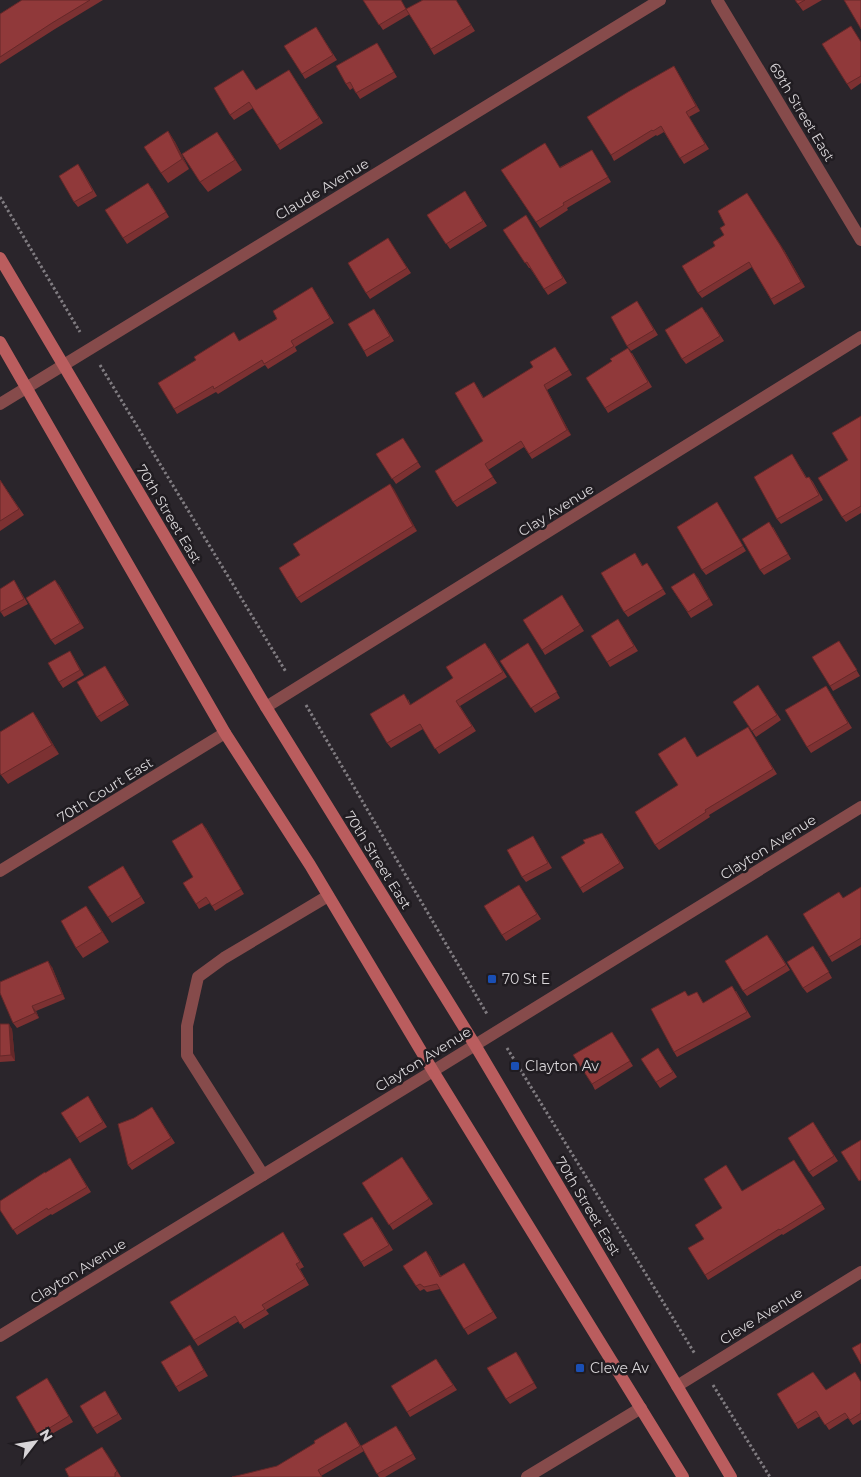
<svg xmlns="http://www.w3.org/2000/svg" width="861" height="1477" font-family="Montserrat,sans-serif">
	<rect width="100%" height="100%" fill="#2a252b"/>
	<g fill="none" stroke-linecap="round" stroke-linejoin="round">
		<path stroke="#807c81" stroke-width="3" stroke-dasharray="2.5 2.5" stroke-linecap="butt" d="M0 197 80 332
			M100 365 286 672
			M306 705 487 1014
			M507 1048 695 1354
			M713 1385 770 1477"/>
		<path stroke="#864b4b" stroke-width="12" d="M263 1175 187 1055V1026L198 977 224 958 328 896"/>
		<path stroke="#864b4b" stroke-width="12" d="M717 0 861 240
			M0 404 660 0
			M266 707 861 337
			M0 871 225 733
			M0 1336 433 1071
			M677 1386 861 1272
			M527 1477 641 1408"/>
		<path stroke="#864b4b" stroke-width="12" d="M433 1071 861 807"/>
		<path stroke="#ba5d5e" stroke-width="12" d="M0 258 266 707 475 1045 731 1477
			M0 342 225 733 310 865 433 1071 683 1477"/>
	</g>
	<path fill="#7c3132" d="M22 0H103L55 29 0 64V14Z
		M363 0 407 9 423 0H456L475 31 434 55 410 14 383 30Z
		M795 0H822L803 11Z
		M316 27 337 60 305 79 302 74Z
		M861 41V83L851 90 847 84Z
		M377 43 397 77 360 99 353 88 350 90 346 84Z
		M289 70 323 123 280 150 253 108 234 120 230 115 256 90Z
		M677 71 700 111 689 117 709 149 684 164 664 132 657 136 656 135 614 161 611 155Z
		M168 131 175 142 189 169 168 183 161 173Z
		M224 142 242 170 208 192 200 182Z
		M592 150 611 182 567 208 568 210 540 228 501 170 560 167Z
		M82 170 97 196 78 207 74 202Z
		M152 188 169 217 127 244 123 238Z
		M465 191 487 226 450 249 427 215Z
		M529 221 567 283 548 295 530 268H529L503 230Z
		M388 238 411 273 370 299 366 293Z
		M715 246 784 250 805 287 774 305 752 267 702 298 698 293Z
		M312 287 334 323 295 347 297 351 268 369 265 365 218 394 216 392 177 414 174 409Z
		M641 307 658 335 631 351 627 346Z
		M706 312 724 341 686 364 682 359Z
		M378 314 394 341 367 357 364 351Z
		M559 353 572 375 547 390 571 435 532 459 524 447 488 470 497 483 457 507 453 502 483 441 474 382 484 398Z
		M632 353 652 387 608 413 605 408 612 361Z
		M861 416V513L846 522 842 517 848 460Z
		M406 443 421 467 396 484 376 454Z
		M792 454 807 478 809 477 813 482 823 500 781 524 777 519Z
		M0 480 24 515 0 531Z
		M390 484 417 531 301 603 297 598 300 555Z
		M717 502 746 551 706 575 702 570Z
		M773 527 791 559 764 575 760 570Z
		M638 558 643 566 647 563 666 594 628 617 624 612Z
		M698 578 713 605 691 618 671 587Z
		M14 580 28 604 4 617 0 611Z
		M59 585 84 628 55 645 51 640Z
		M562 595 584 631 545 655 542 650Z
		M622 625 638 651 610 667 607 662Z
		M839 641 860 676 833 691 830 686Z
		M528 643 560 698 535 713 500 661Z
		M489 648 507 677 460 706 476 731 439 754 423 729 391 748 387 743 408 699 411 705 453 678Z
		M73 656 84 675 63 688 59 682Z
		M105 666 129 705 101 722 97 717Z
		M758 685 781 720 756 737 733 702Z
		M826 686 852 728 811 753 807 747Z
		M33 712 39 721 59 754 8 784 1 775Z
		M751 732 777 774 709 815 710 817 659 850 655 845 678 785 698 757Z
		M206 828 244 894 215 911 210 903 199 909 196 904 193 877Z
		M533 836 552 868 526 882 522 877Z
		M606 838 624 868 583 893 580 888Z
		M123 866 145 903 112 923 88 887Z
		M519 885 541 919 506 941 502 935Z
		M861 887V945L832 962 829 957Z
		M93 916 109 942 83 958 76 948Z
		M771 940 790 970 747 996 743 991Z
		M817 951 832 978 807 993 803 988Z
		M52 967 65 999 36 1011 39 1018 17 1028 13 1023Z
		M736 991 751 1017 677 1057 674 1052 689 996 700 997 703 1003Z
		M0 1024 12 1029 15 1061 0 1062Z
		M615 1037 633 1066 595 1090 592 1084Z
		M658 1048 677 1077 660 1088 656 1082Z
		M88 1096 107 1127 80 1143 77 1138Z
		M152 1107 175 1143 132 1170 128 1165 134 1118Z
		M813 1122 838 1161 813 1177 809 1172Z
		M402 1157 433 1204 393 1230 362 1183Z
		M70 1158 91 1192 52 1215 51 1214 17 1235 0 1210 45 1173Z
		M794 1160 825 1209 783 1235 782 1234 708 1280 705 1275 704 1239 722 1208 743 1191Z
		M376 1222 393 1250 364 1267 361 1262Z
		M283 1232 304 1267 300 1269 309 1285 266 1310 269 1314 244 1329 239 1321 198 1346 194 1340Z
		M430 1256 441 1276 464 1263 497 1318 468 1335 440 1289 427 1292 424 1289 420 1291 416 1286Z
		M190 1345 208 1376 179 1392 176 1387Z
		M516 1352 537 1388 510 1404 506 1399Z
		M436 1359 457 1390 410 1417 407 1412Z
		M861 1381V1420L853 1425 848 1418 829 1430 820 1416 798 1429 795 1424 826 1390Z
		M51 1384 73 1422 41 1440 38 1435Z
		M105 1391 122 1419 97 1434 93 1428Z
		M350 1427 361 1446 400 1431 416 1459 385 1477H379L364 1451 321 1476 277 1466Z
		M102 1447 121 1477H69Z"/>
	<path fill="#652829" d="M674 66 677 71 700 111 696 106Z
		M168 131 175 142 189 169 182 159Z
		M217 132 224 142 242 170 235 160Z
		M747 193 784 250 805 287 801 282Z
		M544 385 547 390 571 435 567 430Z
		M390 484 394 489 417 531 413 526Z
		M694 573 698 578 713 605 709 599Z
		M55 580 59 585 84 628 80 623Z
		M70 651 73 656 84 675 80 670Z
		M33 712 39 721 59 754 52 745Z
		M202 823 206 828 244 894 241 889Z
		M86 906 93 916 109 942 102 932Z
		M48 961 52 967 65 999 62 994Z
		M32 1006 36 1011 39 1018 35 1013Z
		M9 1024 12 1029 15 1061 11 1055Z
		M426 1251 430 1256 444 1282 440 1277Z
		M190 1345 193 1350 208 1376 204 1370Z
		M516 1352 520 1357 537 1388 534 1383Z
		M102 1447 108 1455 121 1477 117 1471Z"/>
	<path fill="#90393a" stroke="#652829" d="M22 0H90L52 23 0 57V14Z
		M363 0H401L406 9 379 25Z
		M423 0H456L471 25 431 49 406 9Z
		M795 0H805L798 4Z
		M844 0H861V29Z
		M851 26 861 42V76L847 84 822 44Z
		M316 27 333 55 302 74 284 46Z
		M377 43 394 72 356 93 350 82 346 84 336 66Z
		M674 66 696 106 686 112 705 144 680 158 661 126 653 131 652 130 611 155 587 117 628 92Z
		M243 70 256 90 289 70 319 118 277 145 249 102 230 115 214 88Z
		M168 131 182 159 161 173 144 147Z
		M217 132 235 160 200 182 182 154Z
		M545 143 560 168 592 150 608 177 563 203 564 205 536 222 501 170Z
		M78 164 93 191 74 202 59 176Z
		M148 183 166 212 123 238 105 210Z
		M465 191 483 221 446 244 427 215Z
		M747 193 780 245 801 282 771 299 749 262 698 293 682 266 715 246 713 242 724 235 720 228 725 225 718 211Z
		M526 215 563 278 544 289 527 262 525 263 503 230Z
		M388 238 407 268 366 293 348 263Z
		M312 287 330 318 291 341 294 346 264 364 262 360 214 389 213 386 174 409 158 383 196 360 194 357 234 332 239 341 277 319 273 311Z
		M637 301 654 330 627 346 611 317Z
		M702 307 720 336 682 359 665 330Z
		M374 309 390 336 364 351 348 324Z
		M555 347 569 370 544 385 567 430 529 454 521 441 485 464 493 477 453 502 435 471 483 441 455 393 474 382 483 398 533 367 530 362Z
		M628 348 648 382 605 408 586 378 612 361 610 359Z
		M861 416V506L842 517 818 478 848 460 832 433Z
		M403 438 418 462 392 479 376 454Z
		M792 454 806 478 809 477 819 495 777 519 754 477Z
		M0 480 19 509 0 521Z
		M390 484 413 526 297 598 279 568 300 555 293 544Z
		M717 502 743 546 702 570 677 527Z
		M769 522 788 554 760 570 742 539Z
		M635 553 642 566 647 563 663 589 624 612 601 573Z
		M694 573 709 599 688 612 671 587Z
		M14 580 24 599 0 612V589Z
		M55 580 80 623 51 640 26 598Z
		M562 595 580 625 542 650 523 620Z
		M618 619 634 646 607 662 591 636Z
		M839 641 857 670 830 686 812 657Z
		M485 643 503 672 456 701 472 726 435 749 420 724 387 743 370 714 404 694 410 705 453 678 446 667Z
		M528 643 557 692 531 708 500 661Z
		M70 651 80 670 59 682 48 663Z
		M105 666 125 700 97 717 77 682Z
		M758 685 777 715 752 731 733 702Z
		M826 686 848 723 807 747 785 710Z
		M33 712 52 745 1 775 0 773V732Z
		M748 727 773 769 705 810 706 812 655 845 635 812 678 785 658 754 685 737 697 757Z
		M202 823 241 889 212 906 206 897 196 904 183 883 193 877 172 841Z
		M602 833 620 863 580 888 561 857 585 843 583 840Z
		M533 836 548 863 522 877 507 850Z
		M123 866 141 897 108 917 88 887Z
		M519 885 537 914 502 935 484 906Z
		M861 887V938L829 957 803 914 839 892 843 898Z
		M86 906 102 932 76 948 61 921Z
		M767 935 786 965 743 991 725 961Z
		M813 946 829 972 803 988 787 962Z
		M48 961 62 994 32 1006 35 1013 13 1023 0 993V982Z
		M732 986 747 1012 674 1052 651 1009 685 991 688 996 697 992 703 1003Z
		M0 1024H9L11 1055 0 1056Z
		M612 1032 630 1061 592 1084 573 1055Z
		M658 1048 673 1072 656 1082 641 1059Z
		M88 1096 103 1122 77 1138 61 1113Z
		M152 1107 171 1138 128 1165 118 1124 134 1118Z
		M813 1122 834 1156 809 1172 788 1138Z
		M861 1140V1180L859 1181 841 1152Z
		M402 1157 429 1199 389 1225 362 1183Z
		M70 1158 87 1187 48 1210 47 1208 13 1230 0 1210V1201L45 1172V1173Z
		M794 1160 822 1204 780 1230 779 1229 705 1275 688 1248 704 1239 695 1225 722 1208 704 1179 726 1165 742 1191Z
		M372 1217 389 1245 361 1262 343 1234Z
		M283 1232 300 1262 296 1264 305 1279 262 1305 265 1309 240 1324 235 1316 194 1340 170 1302Z
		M426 1251 440 1277 464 1263 493 1312 464 1329 437 1284 424 1287 420 1284 416 1286 403 1266Z
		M861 1343V1364L852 1348Z
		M190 1345 204 1370 176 1387 161 1362Z
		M516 1352 534 1383 506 1399 487 1368Z
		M436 1359 453 1385 407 1412 391 1386Z
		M813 1372 826 1390 855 1372 861 1382V1413L850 1420 845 1413 825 1425 816 1411 795 1424 777 1394Z
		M47 1378 69 1416 38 1435 16 1397Z
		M105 1391 118 1414 93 1428 80 1406Z
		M346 1422 360 1446 318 1470 322 1477H232L277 1466 315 1443 314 1441Z
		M396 1426 413 1454 377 1474 361 1446Z
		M102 1447 117 1471 115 1473V1477H69L65 1469Z"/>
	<g fill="#1a4fb4" stroke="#201c21" stroke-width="2">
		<rect x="487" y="974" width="10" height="10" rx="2.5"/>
		<rect x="510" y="1061" width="10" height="10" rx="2.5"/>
		<rect x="575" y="1363" width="10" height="10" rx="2.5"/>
	</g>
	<g text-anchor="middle" stroke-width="5" stroke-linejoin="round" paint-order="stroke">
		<g font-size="14" fill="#d8d5d8" stroke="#201c21">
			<text transform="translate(802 112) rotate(59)" y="5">69th Street East</text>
			<text transform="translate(322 189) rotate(-31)" y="5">Claude Avenue</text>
			<text transform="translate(556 510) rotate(-32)" y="5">Clay Avenue</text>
			<text transform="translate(169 514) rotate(59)" y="5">70th Street East</text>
			<text transform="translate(105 790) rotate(-32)" y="5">70th Court East</text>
			<text transform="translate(768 847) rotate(-32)" y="5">Clayton Avenue</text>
			<text transform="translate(378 860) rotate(58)" y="5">70th Street East</text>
			<text transform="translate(423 1059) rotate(-32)" y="5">Clayton Avenue</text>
			<text transform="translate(588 1206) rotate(59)" y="5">70th Street East</text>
			<text transform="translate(78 1271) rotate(-32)" y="5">Clayton Avenue</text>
			<text transform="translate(761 1316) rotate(-32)" y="5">Cleve Avenue</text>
		</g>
		<g font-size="14" fill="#d8d5d8" stroke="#201c21" text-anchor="start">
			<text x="502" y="984">70 St E</text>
			<text x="525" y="1071">Clayton Av</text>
			<text x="590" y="1373">Cleve Av</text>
		</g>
	</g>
	<g transform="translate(35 1442) rotate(59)" stroke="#201c21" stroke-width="4" paint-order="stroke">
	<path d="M0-4L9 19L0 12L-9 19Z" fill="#d8d5d8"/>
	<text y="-8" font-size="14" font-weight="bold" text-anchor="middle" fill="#d8d5d8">N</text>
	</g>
</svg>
